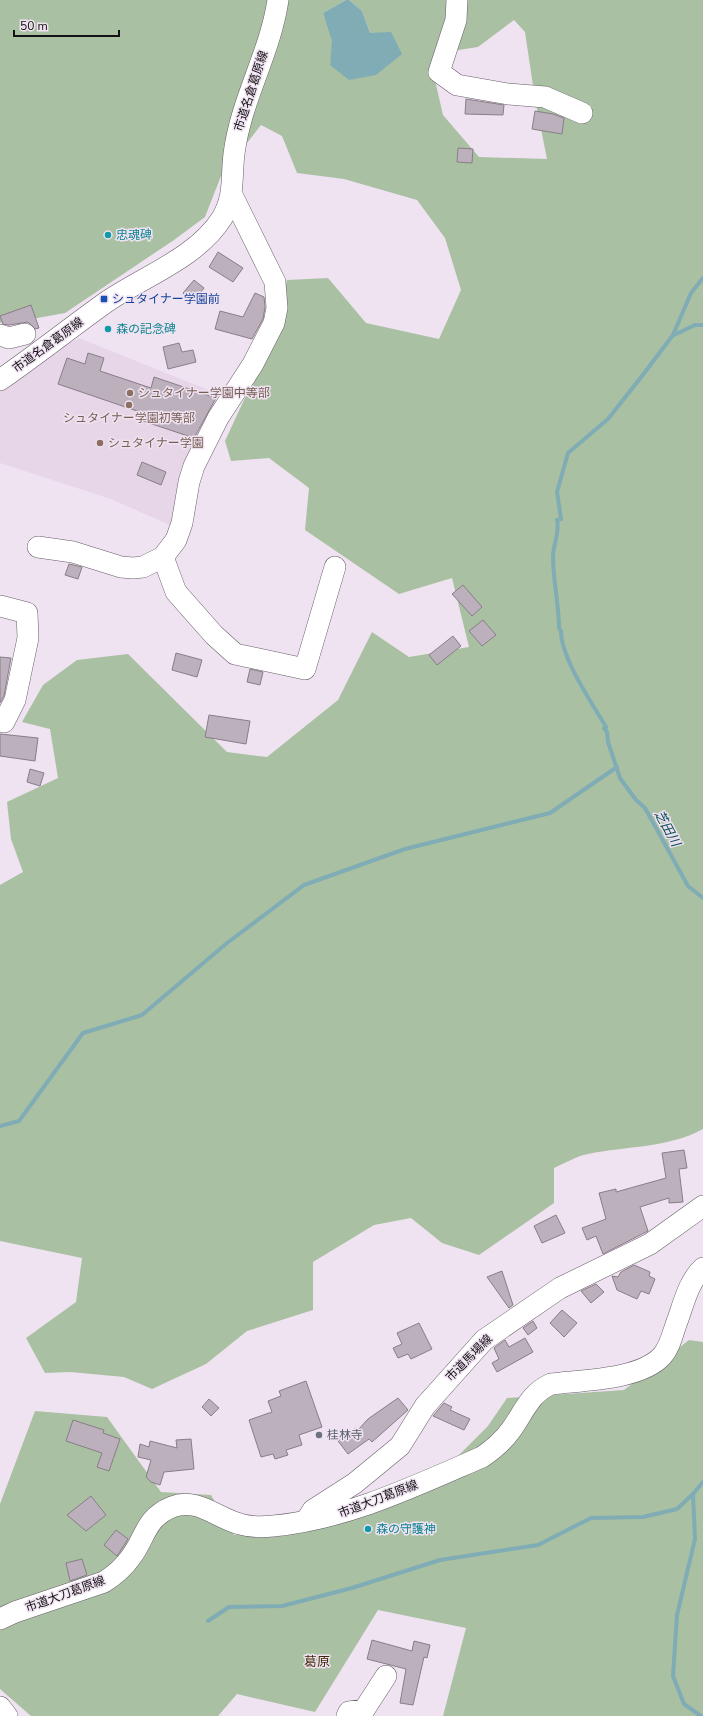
<svg xmlns="http://www.w3.org/2000/svg" width="703" height="1716" font-family="'Nunito Sans','Noto Sans JP',sans-serif">
	<rect width="100%" height="100%" fill="#efe3f1"/>
	<path fill="#e7d5e8" d="M79 338 223 396 172 526 111 499 0 463V391L39 359Z"/>
	<path fill="#a9c0a2" fill-rule="evenodd" d="M0 0H346L323 13 333 41 330 65 370 33 362 11 349 0H703V1129C669 1148 626 1146 588 1154 577 1156 565 1163 554 1168V1203L479 1255 442 1243 411 1218 374 1225 313 1262V1310L247 1331 206 1364 152 1389 124 1377 70 1372 45 1373 26 1338 76 1302 82 1258 0 1241V885L23 872 11 839 7 802 58 778 50 729 22 722 43 685 77 660 128 654 227 752 267 757 338 700 372 632 409 657 469 647 452 578 399 594 305 530 309 488 269 458 231 461 225 441 262 361 287 280 328 278 366 323 439 339 461 290 445 238 417 200 344 179 297 173 282 136 261 125 221 176 205 217 174 240 65 313 32 319H8L0 323ZM514 20 525 32 535 99 547 159 479 157 443 115 434 76 452 51 478 47Z
		M689 1340 703 1342V1716H443L466 1628 378 1610 315 1712 237 1694 218 1716H31L0 1689V1504L35 1411 107 1417 161 1492 211 1495 234 1535 319 1529 395 1504 460 1454 488 1426 507 1398 624 1390Z"/>
	<path fill="#80acb5" d="M346 0H349L362 11 370 33 391 32 402 54 376 75 349 80 330 65 332 41 323 13Z"/>
	<g fill="none" stroke-linecap="round" stroke-linejoin="round">
		<path stroke="#80acb5" stroke-width="4" d="M703 278 691 293 673 335 642 376 608 419 568 453 557 492 561 519 557 520C560 532 553 545 553 557 553 581 559 604 559 628L561 631C561 658 592 703 606 727L604 728 607 732 608 742 620 778 636 800 645 808 688 886 703 898
			M674 335 695 325H703
			M0 1126 19 1121 83 1033 142 1015 227 943 304 885 405 849 550 813 617 767
			M693 1494 695 1539 677 1615 673 1676 684 1704 701 1716
			M208 1621 229 1607 282 1606 352 1588 440 1560 538 1545 591 1518 643 1517 677 1509 693 1494 703 1482"/>
	</g>
	<path fill="#bcb0bd" stroke="#887d89" d="M466 99 504 105 503 115 465 114Z
		M535 111 553 114 564 118 562 134 532 129Z
		M458 148 473 149 472 163 457 162Z
		M218 252 243 268 233 282 209 267Z
		M194 280 204 288 193 302 183 293Z
		M255 293 264 297 265 307 263 319 252 339 215 329 220 311 243 317Z
		M31 305 39 328 35 329 28 322 9 325 3 324 0 316Z
		M179 343 182 352 193 350 196 362 168 369 163 347Z
		M88 353 104 358 100 371 151 388 154 377 216 398 194 438 140 420 143 413 58 384 67 358 85 364Z
		M142 462 166 472 161 485 137 475Z
		M69 564 82 567 78 579 65 575Z
		M463 585 482 607 472 616 452 594Z
		M483 620 496 635 482 646 469 631Z
		M453 636 461 646 437 665 429 655Z
		M176 653 202 660 197 677 172 670Z
		M0 657 11 658 4 696 0 703Z
		M250 669 263 672 260 685 247 682Z
		M209 715 250 721 246 744 205 737Z
		M0 734 38 738 35 761 0 756Z
		M30 769 44 773 40 786 27 782Z
		M684 1150 687 1168 679 1169 683 1202 669 1203V1198L640 1207 648 1231 603 1254 596 1236 587 1240 582 1228 606 1219 599 1193 616 1189V1192L666 1178 662 1153Z
		M556 1215 565 1233 542 1243 534 1226Z
		M634 1265 650 1272 649 1276 655 1279 649 1294 641 1291 637 1299 617 1290 612 1276 618 1277 621 1272Z
		M502 1271 513 1305 509 1308 487 1277Z
		M596 1284 604 1292 591 1303 581 1291Z
		M562 1310 577 1323 564 1337 550 1323Z
		M533 1321 537 1328 528 1335 523 1328Z
		M419 1323 432 1349 411 1359 408 1354 398 1358 393 1348 402 1344 397 1333Z
		M525 1338 533 1352 497 1372 492 1363 499 1359 494 1348 505 1340 509 1347Z
		M306 1381 322 1427 299 1435 302 1445 286 1450 288 1455 275 1459 273 1454 261 1457 249 1420 272 1412 268 1401 281 1396 279 1391Z
		M398 1398 408 1410 372 1442 369 1439 348 1454 338 1441 356 1428 358 1430 368 1419Z
		M209 1399 219 1408 211 1416 202 1407Z
		M444 1403 452 1407 450 1410 470 1419 464 1430 433 1416Z
		M73 1420 104 1430 103 1433 120 1439 109 1471 97 1467 102 1453 66 1441Z
		M191 1439 194 1469 164 1472 160 1485 151 1482 146 1477 151 1460 138 1457 140 1444 149 1447 150 1441 177 1448 176 1440Z
		M91 1496 106 1515 86 1531 67 1515Z
		M116 1530 128 1539 117 1556 104 1545Z
		M82 1559 87 1575 70 1581 66 1563Z
		M372 1640 412 1651 414 1641 430 1645 427 1658 424 1657 413 1705 400 1703 406 1669 367 1659Z"/>
	<g fill="none" stroke-linecap="round" stroke-linejoin="round">
		<defs>
			<path id="minor" d="M457 0 456 20 439 72 457 85 508 94 545 97 582 113
				M0 335 9 338 25 334
				M0 380C36 355 70 328 105 303 142 277 197 258 222 218 235 196 231 178 234 154 241 99 270 54 278 0
				M38 547 73 552 121 567 133 568 143 567 163 557 176 540 182 523 189 482 194 466 218 418 253 364 274 323 277 308 275 282 232 195
				M163 557 176 592 214 635 235 654 305 669 335 567
				M0 606 27 613 28 638 15 700 4 722 0 721
				M306 1521 313 1510 355 1483 400 1446 425 1406 484 1340 560 1288 650 1244 703 1206
				M0 1619 15 1612 104 1582C115 1575 124 1567 131 1557 146 1537 145 1518 172 1507 197 1497 217 1518 240 1524 250 1527 263 1527 273 1526 347 1519 415 1486 482 1457 494 1449 503 1441 511 1430 524 1412 530 1393 551 1384 582 1380 640 1380 662 1356 671 1346 673 1331 678 1319 684 1302 689 1281 703 1268
				M0 1707 7 1716
				M347 1716 349 1712 364 1710 386 1676"/>
		</defs>
		<use href="#minor" stroke="#675d68" stroke-width="22"/>
		<use href="#minor" stroke="#fff" stroke-width="21"/>
	</g>
	<g fill="#0f9aa8" stroke="#efe3f1" stroke-width="1.5">
		<circle cx="108" cy="235" r="4"/>
		<circle cx="108" cy="329" r="4"/>
		<circle cx="368" cy="1529" r="4"/>
	</g>
	<rect fill="#1a4fb4" stroke="#efe3f1" stroke-width="1.5" x="100" y="295" width="8" height="8" rx="2"/>
	<g fill="#8d6e63" stroke="#efe3f1" stroke-width="1.5">
		<circle cx="130" cy="393" r="4"/>
		<circle cx="129" cy="405" r="4"/>
		<circle cx="100" cy="443" r="4"/>
	</g>
	<circle fill="#6b7280" stroke="#efe3f1" stroke-width="1.5" cx="319" cy="1435" r="4"/>
	<g text-anchor="middle" stroke-width="3" stroke-linejoin="round" paint-order="stroke">
		<g font-size="12" fill="#151015" stroke="#efe3f1">
			<text transform="translate(251 91) rotate(-72)" y="4">市道名倉葛原線</text>
			<text transform="translate(48 345) rotate(-36)" y="4">市道名倉葛原線</text>
			<text transform="translate(469 1358) rotate(-45)" y="4">市道馬場線</text>
			<text transform="translate(378 1499) rotate(-21)" y="4">市道大刀葛原線</text>
			<text transform="translate(65 1594) rotate(-20)" y="4">市道大刀葛原線</text>
		</g>
		<g font-size="12" fill="#0d838f" stroke="#efe3f1" text-anchor="start">
			<text x="116" y="239">忠魂碑</text>
			<text x="116" y="333">森の記念碑</text>
			<text x="376" y="1533">森の守護神</text>
		</g>
		<g font-size="12" fill="#164399" stroke="#efe3f1" text-anchor="start">
			<text x="112" y="303">シュタイナー学園前</text>
		</g>
		<g font-size="12" fill="#785e54" stroke="#efe3f1" text-anchor="start">
			<text x="138" y="397">シュタイナー学園中等部</text>
			<text x="129" y="422" text-anchor="middle">シュタイナー学園初等部</text>
			<text x="108" y="447">シュタイナー学園</text>
		</g>
		<g font-size="12" fill="#5b616d" stroke="#efe3f1" text-anchor="start">
			<text x="327" y="1439">桂林寺</text>
		</g>
		<g font-size="13" font-style="italic" fill="#0a4c57" stroke="#efe3f1">
			<text transform="translate(668 828) rotate(61)" y="5">芝田川</text>
		</g>
		<g font-size="13" fill="#432808" stroke="#efe3f1">
			<text x="317" y="1666">葛原</text>
		</g>
	</g>
	<path d="M14 30v6h105v-6" fill="none" stroke="#151015" stroke-width="2"/>
	<text x="20" y="30" font-size="12" fill="#151015" stroke="#efe3f1" stroke-width="3" paint-order="stroke">50 m</text>
</svg>
